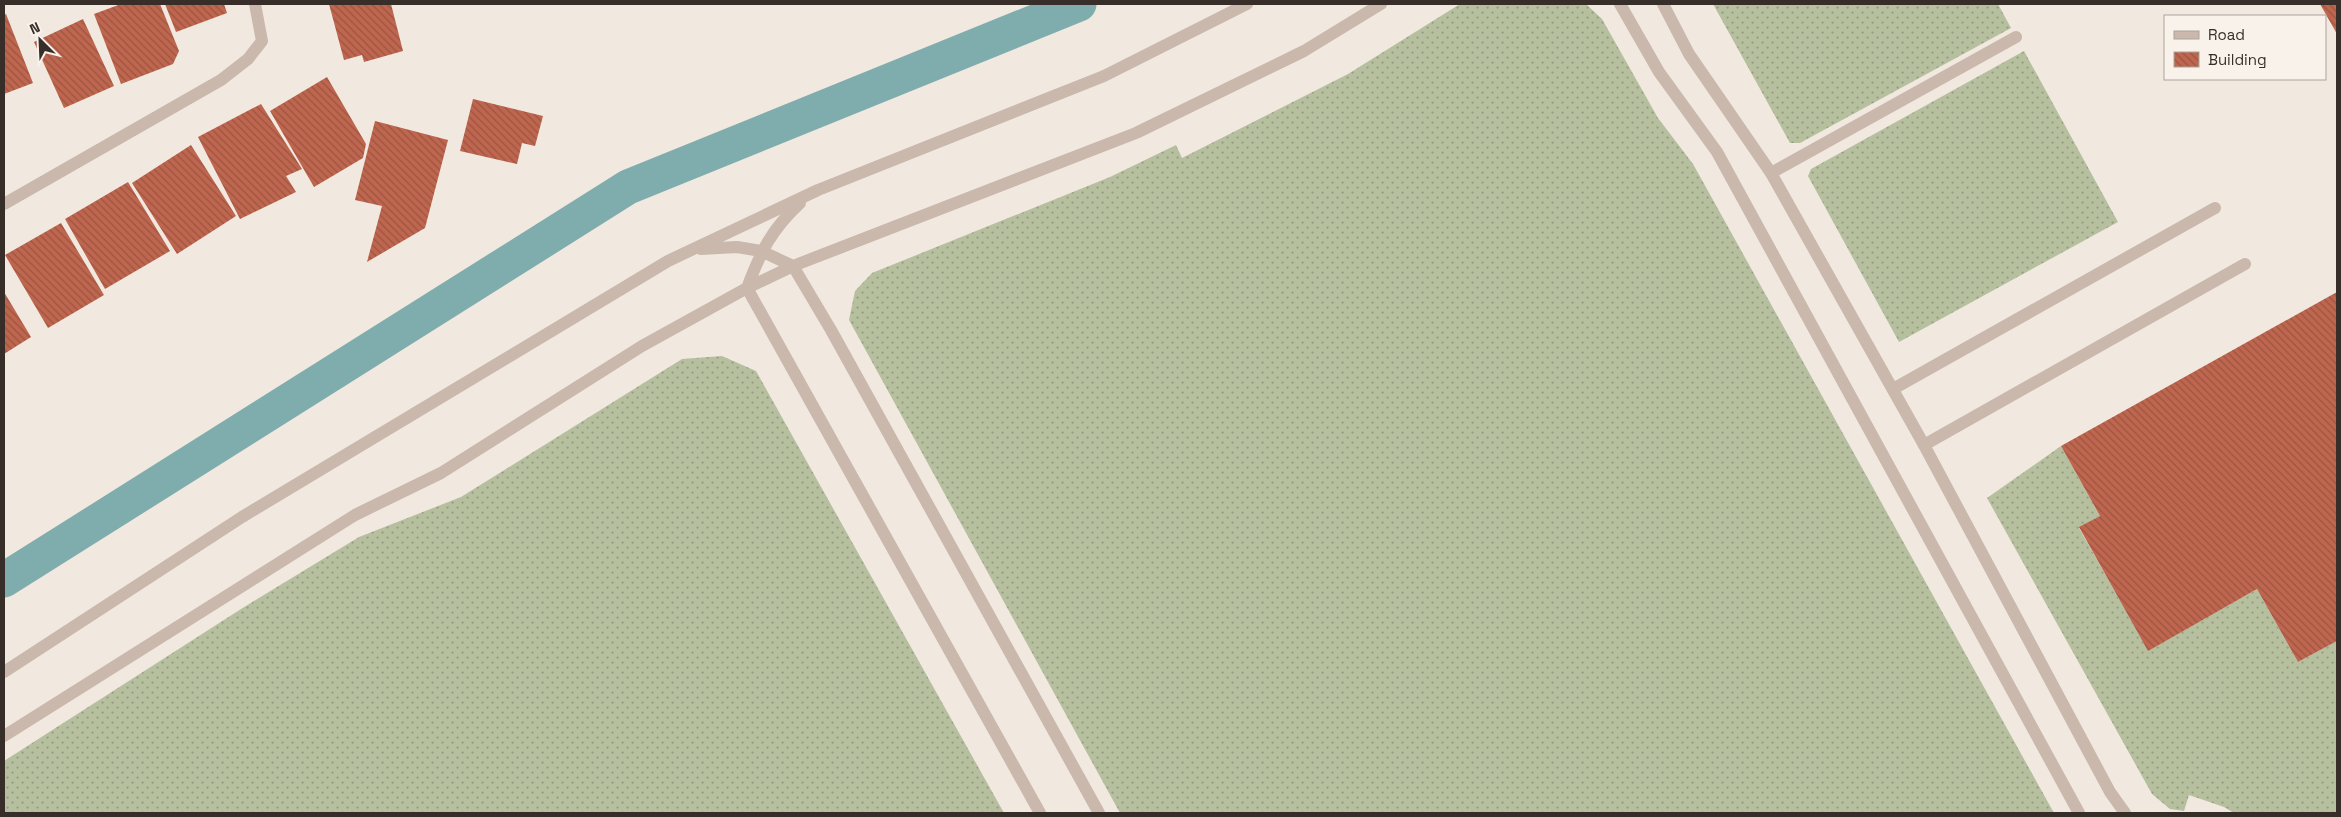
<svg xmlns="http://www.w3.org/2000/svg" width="2341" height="817" font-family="'Space Grotesk',sans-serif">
	<defs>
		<pattern id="grass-dots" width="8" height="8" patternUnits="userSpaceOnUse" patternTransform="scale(1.25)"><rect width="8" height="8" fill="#b6c09f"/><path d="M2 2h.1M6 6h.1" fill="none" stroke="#959c82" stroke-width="1.8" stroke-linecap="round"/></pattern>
		<pattern id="building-back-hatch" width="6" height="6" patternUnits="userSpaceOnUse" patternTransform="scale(1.25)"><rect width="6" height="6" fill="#bf664f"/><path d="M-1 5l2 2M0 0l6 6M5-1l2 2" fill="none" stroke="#9c5442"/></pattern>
	</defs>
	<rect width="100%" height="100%" fill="#f1e8df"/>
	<path fill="url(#grass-dots)" d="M1460 4H1586L1602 19 1658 118 1693 164 2054 813H1120L849 320 855 291 872 273 1110 177 1176 145 1182 158 1348 74Z
		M1713 4H1998L2011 28 1800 143H1790Z
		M2024 51 2118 222 1899 342 1808 176 1811 169Z
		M722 356 756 371 1004 813H4V761L241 609 359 537 461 497 682 359Z
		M2061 446 2100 516 2079 528 2148 650 2257 589 2298 662 2337 641V813H2234L2224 807 2189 795 2184 811 2170 809 2152 794 1987 498Z"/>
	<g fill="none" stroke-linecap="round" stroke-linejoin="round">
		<path stroke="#7fadad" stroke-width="35" d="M4 580 628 187 1079 4"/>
	</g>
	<path fill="url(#building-back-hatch)" d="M121 4H160L179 51 173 64 121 84 94 14Z
		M165 4H224L227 13 176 32Z
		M329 4H391L403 51 364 62 362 55 344 60Z
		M2320 4H2337V34Z
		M6 14 33 83 4 94V15Z
		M83 19 114 86 64 108 34 42Z
		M327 77 366 144 363 158 314 187 270 111Z
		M473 99 543 116 535 146 522 143 517 164 460 151Z
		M261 104 302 169 286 176 296 192 240 219 198 137Z
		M375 121 448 140 425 228 367 262 382 206 355 200Z
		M191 145 236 216 177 254 132 183Z
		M128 182 170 251 105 289 65 219Z
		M61 223 104 295 48 328 5 255Z
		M4 292 31 337 4 354Z
		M2337 292V641L2298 662 2257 589 2148 651 2079 527 2100 516 2061 446Z"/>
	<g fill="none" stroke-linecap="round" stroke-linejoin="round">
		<path stroke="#c9b8ab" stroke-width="12" d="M1771 173 2016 37
			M1893 389 2215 208
			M1924 445 2245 264"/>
		<path stroke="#c9b8ab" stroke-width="12" d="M1620 4 1659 72 1717 152 2079 813
			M1663 4 1689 54 1771 173 1924 445 2110 792 2125 813
			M800 203C771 230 761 251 747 288L1040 813
			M4 204 221 80 248 59 262 41 255 4
			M701 249 737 247 761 251 793 266 831 330 1099 813
			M4 672 242 517 668 261 818 190 1104 76 1247 4
			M4 736 355 515 441 473 642 346 747 288 793 266 1136 133 1304 51 1381 4"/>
	</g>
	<rect width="2341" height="817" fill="none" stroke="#372e2a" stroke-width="10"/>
	<rect x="2164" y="15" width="162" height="65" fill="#f9f2eb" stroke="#aba49e"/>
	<rect x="2174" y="31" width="25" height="8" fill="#c9b8ab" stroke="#aba49e"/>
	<text x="2208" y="40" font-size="15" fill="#372e2a">Road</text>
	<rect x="2174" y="52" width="25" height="15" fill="url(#building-back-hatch)" stroke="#aba49e"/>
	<text x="2208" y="65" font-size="15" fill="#372e2a">Building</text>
	<g transform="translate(40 40) rotate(336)" stroke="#f9f2eb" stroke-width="4" paint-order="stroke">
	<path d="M0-4L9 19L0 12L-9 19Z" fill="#372e2a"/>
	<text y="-8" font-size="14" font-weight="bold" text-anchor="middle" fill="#372e2a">N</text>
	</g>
</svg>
